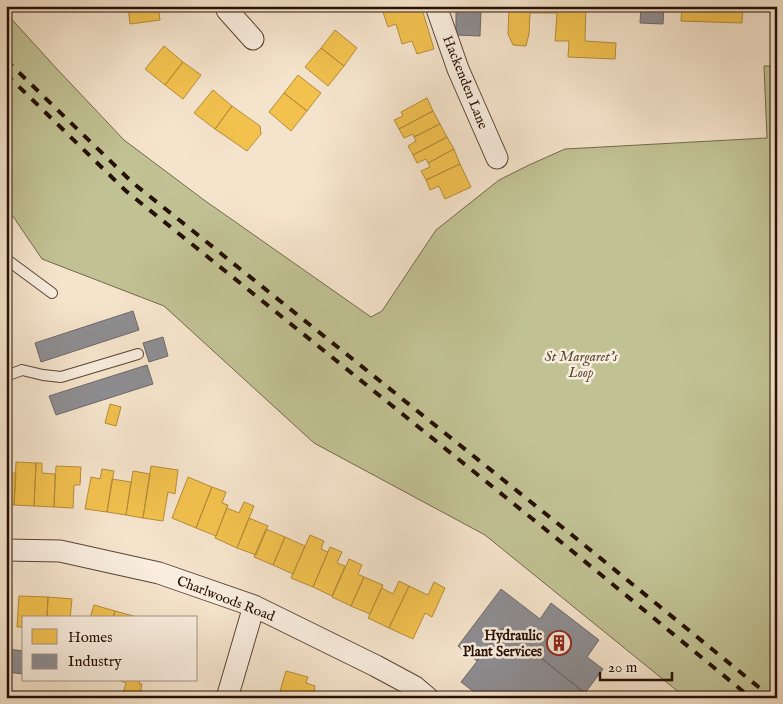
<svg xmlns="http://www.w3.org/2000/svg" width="783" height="704" font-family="'IM FELL English',serif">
	<rect width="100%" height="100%" fill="#f5e4cc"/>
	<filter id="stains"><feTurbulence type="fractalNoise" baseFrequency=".004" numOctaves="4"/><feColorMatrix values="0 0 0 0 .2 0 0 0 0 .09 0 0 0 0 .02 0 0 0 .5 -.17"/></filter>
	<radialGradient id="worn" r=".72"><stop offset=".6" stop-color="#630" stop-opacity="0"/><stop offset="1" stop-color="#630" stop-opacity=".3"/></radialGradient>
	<path fill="#c1c294" stroke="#74684c" d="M6 13 57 69 124 140 204 200 371 317 382 311 436 230 499 180 529 165 565 149 767 138 764 66H777V698H686L485 535 314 443 164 306 42 259 6 206Z"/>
	<path fill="#f2c14e" stroke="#b58c38" d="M128 6H158L160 20 130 24Z
		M381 6H421L434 49 417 54 412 41 402 44 396 24 388 27Z
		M509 6H550L549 13H530L529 34 526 46 513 45 508 34Z
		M550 6H586L585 41 616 43 615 59 568 57 569 41H555L557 13H549Z
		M682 6H743L742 23 681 21Z
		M335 30 357 48 344 66 321 48Z
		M164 46 183 62 165 85 145 69Z
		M321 48 344 66 328 86 305 67Z
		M183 62 201 75 183 99 165 85Z
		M298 75 321 93 307 111 284 93Z
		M213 90 232 106 215 129 194 113Z
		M284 93 307 111 291 131 269 112Z
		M427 98 433 111 399 129 394 120 403 116 401 112Z
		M232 106 260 126 261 134 247 151 215 129Z
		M433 111 440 124 414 137 413 134 404 138 399 129Z
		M440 124 447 137 413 155 408 146 416 141 414 137Z
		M447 137 454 149 428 163 426 159 417 163 413 155Z
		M454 149 460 164 426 180 421 171 430 167 428 163Z
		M460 164 471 187 445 199 439 186 430 190 426 180Z
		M110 404 121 407 116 426 105 423Z
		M16 462 36 463 34 506 14 505Z
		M36 463H42V473L55 474 54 507 34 506Z
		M56 466 81 467 80 485H74L73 508 54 507Z
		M151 466 178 470 175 494 168 492 163 521 143 518Z
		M102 469 114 471 107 512 85 509 91 477 100 479Z
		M133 471 150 474 143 518 126 515Z
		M6 473H16L14 505 6 504Z
		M188 477 212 487 196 528 172 518Z
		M112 479 131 482 126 515 107 512Z
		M212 487 226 492 222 503 228 505 216 536 196 528Z
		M244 502 254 506 237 548 215 538 227 508 239 513Z
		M249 518 268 526 256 555 237 548Z
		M266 529 285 537 273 565 254 557Z
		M310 535 324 541 321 549 328 552 313 587 291 578Z
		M285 537 305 546 293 574 273 565Z
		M330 547 342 552 337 563 345 566 332 596 313 587Z
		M349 559 362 565 358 574 364 577 351 606 332 597Z
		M364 577 383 585 370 614 351 606Z
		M399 581 409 586 389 628 368 618 382 588 393 594Z
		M434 582 445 588 432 617 425 613 413 639 389 628 409 586 428 595Z
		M19 596 48 597 47 618H24V627H17Z
		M48 597 72 599 70 618H47Z
		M94 605 115 611 113 618H90Z
		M115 611 137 617 136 618H113Z
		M286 671 308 677 306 683 315 686 313 698H278Z
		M118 680H140L139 684H142L139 698H122L126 683Z"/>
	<path fill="#8d8d92" stroke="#6e6767" d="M641 6H664L663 24 640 23Z
		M456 11H481L480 36 456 35Z
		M133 311 139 330 41 362 35 343Z
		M163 337 168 356 149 362 143 343Z
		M147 365 153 384 56 415 49 396Z
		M501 589 540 619 551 603 599 640 587 657 603 669 585 693 503 628 477 661 458 646Z
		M503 628 585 693 581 698H482L461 682Z
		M6 649 24 651V674L6 672Z"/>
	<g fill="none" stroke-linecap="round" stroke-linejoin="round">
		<defs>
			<path id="service" d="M6 259 52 293
				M6 376 22 370 43 375 61 377 138 354"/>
			<path id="minor" d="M226 6 227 10 253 39
				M436 6 458 69 497 158
				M6 550 60 551 159 573 254 606 376 666 415 687 428 698
				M227 698 254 606"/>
		</defs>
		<use href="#service" stroke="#5a4436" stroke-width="12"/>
		<use href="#minor" stroke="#5a4436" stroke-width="23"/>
		<use href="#service" stroke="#f8edde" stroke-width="10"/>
		<use href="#minor" stroke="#f8edde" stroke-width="21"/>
		<path stroke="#270f04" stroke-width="4" stroke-dasharray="9 9" stroke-linecap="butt" d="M6 60 133 183 572 535 772 698
			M6 74 126 191 566 546 751 698"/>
	</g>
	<defs>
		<symbol id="building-ring" viewBox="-11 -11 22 22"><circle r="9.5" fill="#f8edde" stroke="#8f2418" stroke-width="1.5"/><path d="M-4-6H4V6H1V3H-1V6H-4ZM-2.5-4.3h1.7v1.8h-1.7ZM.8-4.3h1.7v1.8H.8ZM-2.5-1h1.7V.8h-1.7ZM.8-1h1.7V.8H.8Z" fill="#8f2418"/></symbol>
	</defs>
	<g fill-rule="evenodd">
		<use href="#building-ring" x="545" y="629" width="28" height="28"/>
	</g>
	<g text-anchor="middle" stroke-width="5" stroke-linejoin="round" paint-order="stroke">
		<g font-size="14" fill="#270f04" stroke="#f8edde">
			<text transform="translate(466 82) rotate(68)" y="5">Hackenden Lane</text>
			<text transform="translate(226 598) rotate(21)" y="5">Charlwoods Road</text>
		</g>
		<g font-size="14" font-style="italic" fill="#5d4e36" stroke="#f8edde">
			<text x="581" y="361">St Margaret's<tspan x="581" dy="16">Loop</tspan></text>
		</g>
		<g font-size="14" font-weight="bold" fill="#270f04" stroke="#f8edde" text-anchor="end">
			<text x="542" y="640">Hydraulic<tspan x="542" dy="16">Plant Services</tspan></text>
		</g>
	</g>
	<rect width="783" height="704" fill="none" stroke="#f5e4cc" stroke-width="25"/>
	<rect x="8" y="8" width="768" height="689" fill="none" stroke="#270f04" stroke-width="2.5"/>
	<rect x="12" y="12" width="758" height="679" fill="none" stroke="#270f04"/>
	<rect x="22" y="616" width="175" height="65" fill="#f8edde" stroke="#a49487"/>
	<rect x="32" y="629" width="25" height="15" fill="#f2c14e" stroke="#a49487"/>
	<text x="68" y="642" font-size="15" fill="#270f04">Homes</text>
	<rect x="32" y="654" width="25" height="15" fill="#8d8d92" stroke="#a49487"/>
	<text x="68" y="666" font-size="15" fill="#270f04">Industry</text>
	<path d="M600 672v8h72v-8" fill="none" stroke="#270f04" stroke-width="2.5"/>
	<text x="608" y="672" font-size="15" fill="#270f04" stroke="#f8edde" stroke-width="4" paint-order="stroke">20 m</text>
	<rect width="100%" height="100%" filter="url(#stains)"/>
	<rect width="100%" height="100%" fill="url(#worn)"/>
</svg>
